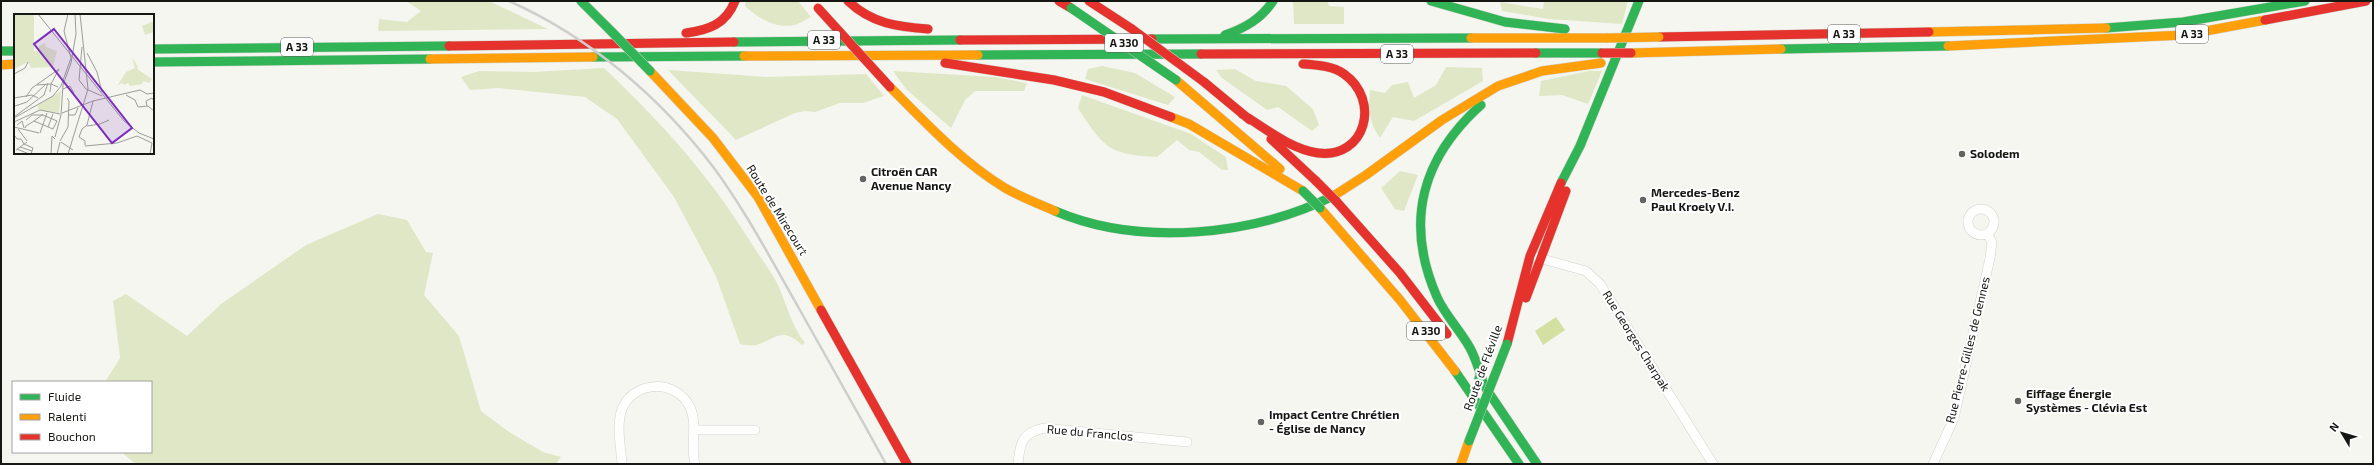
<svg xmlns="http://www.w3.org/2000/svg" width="2374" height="465" font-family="'Exo 2',sans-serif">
	<rect width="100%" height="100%" fill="#f5f6f0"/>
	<path fill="#e0e7c6" d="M406 1H489L548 29 378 31 379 19 407 22 421 11Z
		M746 1H798L811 17C806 19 800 24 794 25 775 29 758 18 745 6Z
		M1293 1H1327L1329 6 1344 7V24H1294Z
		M1544 1H1628L1622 24 1549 19 1502 11 1500 2 1543 9Z
		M1102 66 1135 73 1175 97 1168 105 1085 79 1088 69Z
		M1446 67 1482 68 1483 81 1414 121 1393 117 1380 138C1369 123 1368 109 1370 90L1385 93 1392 85 1408 82 1414 98 1436 85Z
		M604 68C665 126 711 177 755 249 763 261 772 273 778 285 787 305 791 325 805 343L802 345C781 326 777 339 756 345 751 346 744 345 740 344L716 276 674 197 617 119 585 97 499 88 470 90 461 77 479 71 532 72Z
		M1235 69 1256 81 1286 86 1313 109 1319 125 1312 131 1278 107 1267 110 1222 78 1216 70Z
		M668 70 766 77 866 74 884 96 863 103H840L815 112 805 111 795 113 736 140Z
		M893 71 995 77 1027 83 1024 91H975L965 100 951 128 906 89Z
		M1589 71H1602L1588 104 1562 95 1539 96 1541 81Z
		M1082 95 1191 134 1226 157 1228 170H1222L1199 152 1189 150 1177 140 1157 157C1109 155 1103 147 1078 108Z
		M1400 171 1418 175 1404 211 1395 209 1381 188Z
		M378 214 407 220 426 252 433 253 424 295 459 336 481 411 509 432 543 452 561 457 556 464H136L121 452H151V382H105L120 358 113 301 126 294 187 336 221 304 306 245Z"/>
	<path fill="#d3e0a2" d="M1556 317 1565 330 1543 345 1535 331Z"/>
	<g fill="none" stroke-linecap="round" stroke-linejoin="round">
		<defs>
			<path id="street" d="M1968 222a13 13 0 1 1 26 0a13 13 0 1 1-26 0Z
				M1535 257 1586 271 1600 284 1713 464
				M693 430H755
				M622 464C621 448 616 425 622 409 634 380 676 379 690 407 698 424 690 446 695 464
				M1018 464C1020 442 1022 433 1044 428L1187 442
				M1933 464 1954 418 1990 258 1992 243 1988 234"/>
			<path id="fast" d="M581 1 612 32
				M1431 1 1505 22 1565 29
				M2106 28 2183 22 2305 1
				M1225 35C1245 28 1261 19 1273 1
				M1152 39 1471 38
				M734 42 960 40
				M153 49 449 46
				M1781 49 1948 46
				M1 51H15
				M1536 53H1602
				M978 55 1201 54
				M593 57 744 56
				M153 62 430 59
				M1481 105C1422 158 1404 222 1437 297 1445 315 1460 330 1470 348 1476 359 1479 370 1483 382
				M1561 183 1580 146 1639 1
				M1055 211C1139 247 1255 236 1335 195
				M1455 371 1519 464
				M1479 378 1537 464"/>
			<path id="slow" d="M1929 32 2106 28
				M1471 38H1608
				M1948 46 2184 35 2265 20
				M1631 53 1781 49
				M744 56 978 55
				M430 59 593 57
				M1 65 15 64
				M650 71 713 138 758 197 821 310
				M1176 80 1280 169
				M890 87C926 123 962 162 1005 188 1021 197 1039 204 1055 211
				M1171 117 1189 124 1303 191
				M1335 195 1366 175 1442 120 1498 86 1542 71 1601 63
				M1320 208 1400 300 1455 371
				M1461 464 1469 441"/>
			<path id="jam" d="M848 1C871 23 897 27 928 29
				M1059 1 1071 8
				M1089 1 1132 29
				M2265 20 2366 1
				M686 33C709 30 726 24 735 1
				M1659 37 1929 32
				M960 40 1152 39
				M449 46 734 42
				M1201 54 1536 53
				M945 63 1054 80 1104 92 1171 117
				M1204 82 1250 120
				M1242 114C1265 128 1290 149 1318 153 1366 159 1381 100 1344 74 1333 66 1317 65 1303 64
				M1271 139 1316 181
				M1336 201 1400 273 1447 334
				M1526 298 1566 191
				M821 310 907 464
				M1507 344 1530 256 1561 183"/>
		</defs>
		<use href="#street" stroke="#d2d3ce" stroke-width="10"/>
		<use href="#fast" stroke="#d2d3ce" stroke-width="10"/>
		<use href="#slow" stroke="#d2d3ce" stroke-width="10"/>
		<use href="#jam" stroke="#d2d3ce" stroke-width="10"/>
		<use href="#street" stroke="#fefefd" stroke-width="9"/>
		<use href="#fast" stroke="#30b455" stroke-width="9"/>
		<use href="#slow" stroke="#ff9f0a" stroke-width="9"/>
		<use href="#jam" stroke="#e5322d" stroke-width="9"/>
		<path stroke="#cecfcc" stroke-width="2.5" d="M509 1C590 37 661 98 714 168 747 213 773 263 801 312 829 362 858 413 886 464"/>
		<defs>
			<path id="fast-bridge" d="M1071 8 1176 80
				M612 32 650 71
				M1303 191 1320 208
				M1469 441 1507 344"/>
			<path id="slow-bridge" d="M1608 38 1659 37"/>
			<path id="jam-bridge" d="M818 8 890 87
				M1132 29 1204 82
				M1602 53H1631
				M1316 181 1336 201"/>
		</defs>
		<use href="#fast-bridge" stroke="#d2d3ce" stroke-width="10" stroke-linecap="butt"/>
		<use href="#slow-bridge" stroke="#d2d3ce" stroke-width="10" stroke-linecap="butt"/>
		<use href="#jam-bridge" stroke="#d2d3ce" stroke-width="10" stroke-linecap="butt"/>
		<use href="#fast-bridge" stroke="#30b455" stroke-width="9"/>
		<use href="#slow-bridge" stroke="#ff9f0a" stroke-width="9"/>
		<use href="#jam-bridge" stroke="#e5322d" stroke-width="9"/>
	</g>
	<g fill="#636560" stroke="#fff" stroke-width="1.5">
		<circle cx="1962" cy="154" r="4"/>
		<circle cx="863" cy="179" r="4"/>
		<circle cx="1643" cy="200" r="4"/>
		<circle cx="2018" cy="401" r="4"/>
		<circle cx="1261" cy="422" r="4"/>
	</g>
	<g text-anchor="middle" stroke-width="4" stroke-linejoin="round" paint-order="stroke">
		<g fill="#fff" stroke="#5b5d59" stroke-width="1">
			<rect x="1828" y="25" width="32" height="18" rx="3"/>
			<rect x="2176" y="25" width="32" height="18" rx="3"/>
			<rect x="808" y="31" width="32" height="18" rx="3"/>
			<rect x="1105" y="34" width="38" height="18" rx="3"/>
			<rect x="281" y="38" width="32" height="18" rx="3"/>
			<rect x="1381" y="45" width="32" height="18" rx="3"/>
			<rect x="1407" y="322" width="38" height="18" rx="3"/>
		</g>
		<g font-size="11" font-weight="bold" fill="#151712">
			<text x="1844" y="38">A 33</text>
			<text x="2192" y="38">A 33</text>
			<text x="824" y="44">A 33</text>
			<text x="1124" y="47">A 330</text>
			<text x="297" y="51">A 33</text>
			<text x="1397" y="58">A 33</text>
			<text x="1426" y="335">A 330</text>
		</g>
		<g font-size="12" font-weight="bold" fill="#151712" stroke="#fff" text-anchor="start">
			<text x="1970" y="158">Solodem</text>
			<text x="871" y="176">Citroën CAR<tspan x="871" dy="14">Avenue Nancy</tspan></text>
			<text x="1651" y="197">Mercedes-Benz<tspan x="1651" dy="14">Paul Kroely V.I.</tspan></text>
			<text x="2026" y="398">Eiffage Énergie<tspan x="2026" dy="14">Systèmes - Clévia Est</tspan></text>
			<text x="1269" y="419">Impact Centre Chrétien<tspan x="1269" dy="14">- Église de Nancy</tspan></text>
		</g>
		<g font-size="12" fill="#151712" stroke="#fff">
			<text transform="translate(777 210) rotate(58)" y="4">Route de Mirecourt</text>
			<text transform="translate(1636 341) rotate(58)" y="4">Rue Georges Charpak</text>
			<text transform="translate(1968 350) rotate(-76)" y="4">Rue Pierre-Gilles de Gennes</text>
			<text transform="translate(1483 368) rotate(-70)" y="4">Route de Fléville</text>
			<text transform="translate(1090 433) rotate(5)" y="4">Rue du Franclos</text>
		</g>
	</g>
	<g transform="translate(14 14)">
		<rect width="140" height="140" fill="#f5f6f0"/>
		<path d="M0 0H20V37H25V32L31 29 32 33 43 37 39 53 17 54 8 61 17 53 14 48 0 55ZM137 8H140V18L131 21 128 12ZM118 43 124 53 123 55 138 65 135 69 129 67 128 70 116 72 114 69 110 71 108 69 103 72 112 58 121 54ZM47 77 45 99 25 96 23 92Z" fill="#e0e7c6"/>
		<path fill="none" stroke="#9b9d97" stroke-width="1" d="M24 0 110 107 125 119 140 125M68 33 65 66 72 75 88 82M73 39 83 58 88 78M0 60 11 54 14 48M49 75 56 72 60 79M36 78 37 70 44 73M112 81 121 86 124 93 134 92 140 97M12 83 18 74 45 55 37 70 23 71M0 84 18 81 24 84M1 92 13 88 32 70M133 92 132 87 138 84 140 87M48 99 79 87 126 76 133 80 140 79M54 101H61L64 94M0 103 30 81 34 69M0 104 39 82 47 72 57 44 50 17 54 0M12 106 18 101H29M0 108 26 96 46 100M3 111 8 107 10 114M73 112 86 110 95 106M0 113 25 119M34 113 39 100M11 114 12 112 20 107 28 101H29L43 107 39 115 20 107M4 115 13 127M26 119 33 99M1 122 3 125H7L10 130 19 134 17 140M41 123 47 101 49 71 57 49 62 20 61 0M46 127 54 113 55 87 53 84M47 128 59 136M71 131V127L65 123 68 115 73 111 79 87M71 132 103 129 123 122 138 129 136 140M6 133 18 137M3 135 15 140M2 136 13 128M37 140 38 122 41 125M43 140 46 128M54 140 74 75 66 0"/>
		<path fill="#7b2cbf" fill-opacity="0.15" stroke="#7b2cbf" stroke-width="2" d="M40 15 118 114 98 129 20 30Z"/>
		<rect width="140" height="140" fill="none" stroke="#151712" stroke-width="2"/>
	</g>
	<rect width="2374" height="465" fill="none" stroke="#151712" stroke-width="4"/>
	<rect x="12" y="381" width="140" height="72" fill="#ffffff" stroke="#a1a2a0"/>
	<rect x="20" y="394" width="20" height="6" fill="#30b455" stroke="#a1a2a0"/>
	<text x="48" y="401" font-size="12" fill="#151712">Fluide</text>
	<rect x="20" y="414" width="20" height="6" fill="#ff9f0a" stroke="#a1a2a0"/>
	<text x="48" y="421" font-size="12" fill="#151712">Ralenti</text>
	<rect x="20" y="434" width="20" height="6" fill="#e5322d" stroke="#a1a2a0"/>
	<text x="48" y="441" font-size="12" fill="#151712">Bouchon</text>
	<g transform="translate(2342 433) rotate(308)" stroke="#ffffff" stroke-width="3" paint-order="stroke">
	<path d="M0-3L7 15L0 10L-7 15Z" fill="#151712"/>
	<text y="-6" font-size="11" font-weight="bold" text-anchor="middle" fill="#151712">N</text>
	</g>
</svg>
